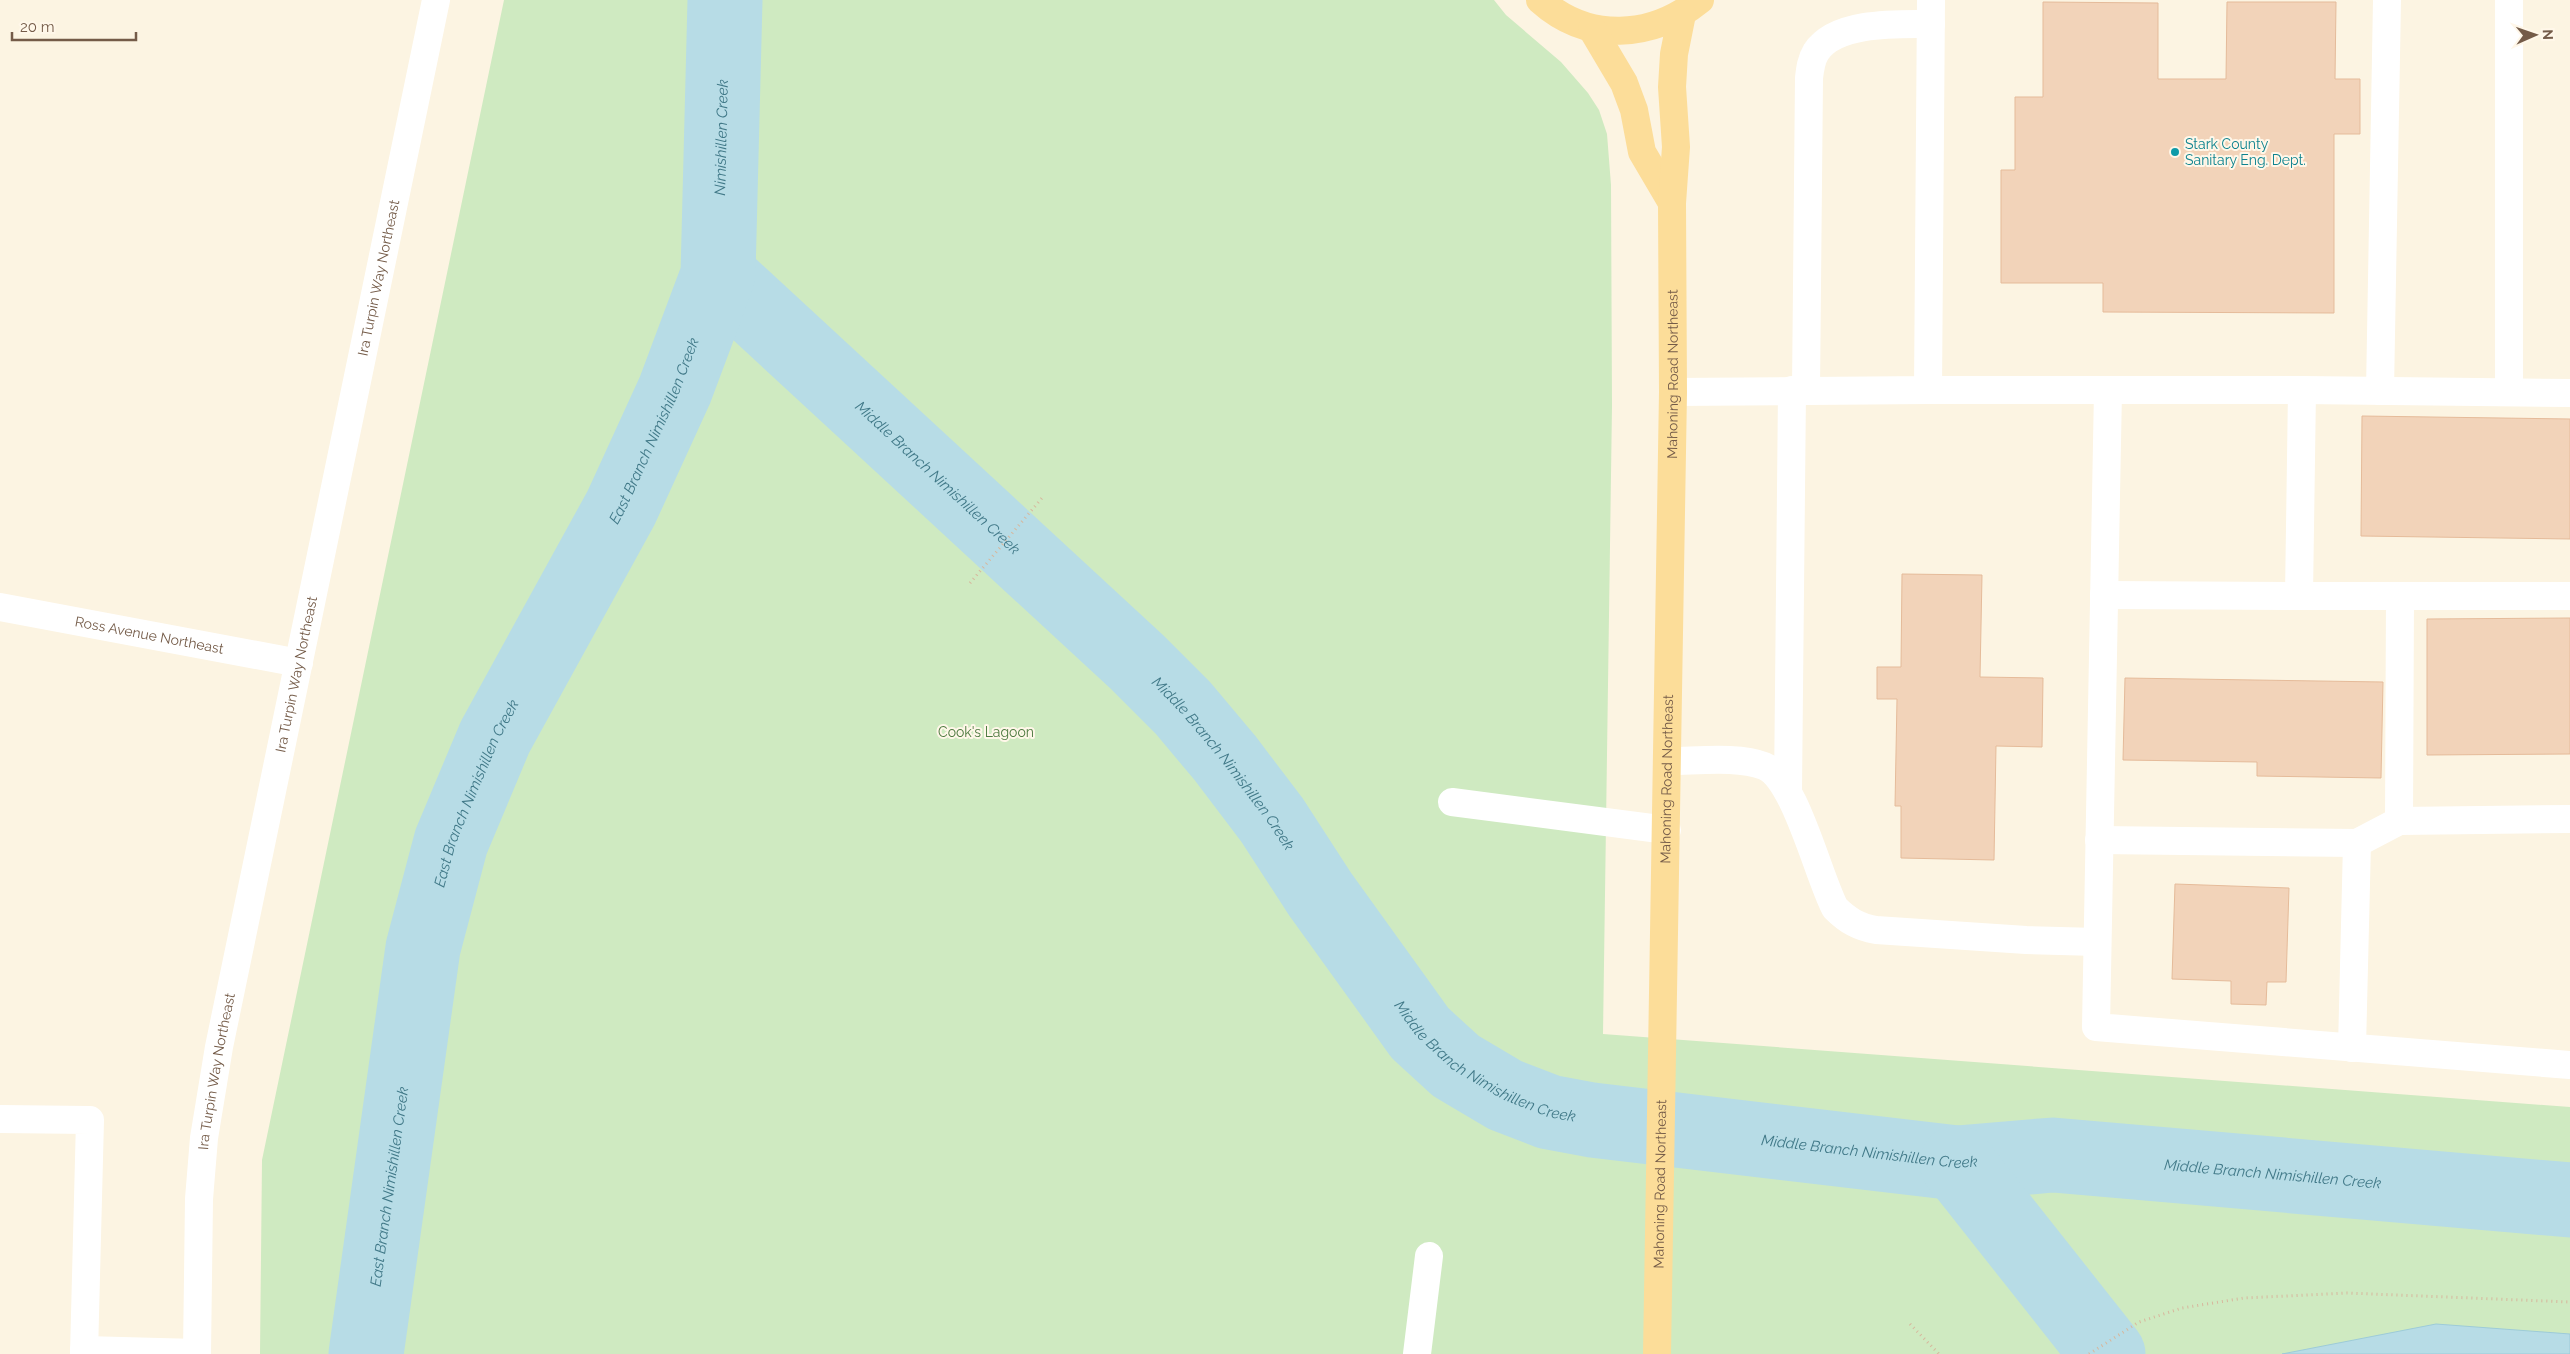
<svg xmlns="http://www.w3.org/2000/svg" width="2570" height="1354" font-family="Raleway,sans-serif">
	<rect width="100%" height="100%" fill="#fcf4e2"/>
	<path fill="#cfeac1" d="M504 0H1494L1506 15 1561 62 1588 93 1599 110 1607 134 1611 185 1612 406 1603 1034 2570 1107V1354H260L262 1160Z"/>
	<path fill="#b7dce6" stroke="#9dcbd8" d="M2436 1324 2570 1334V1354H2282Z"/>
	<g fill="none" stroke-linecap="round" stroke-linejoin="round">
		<g stroke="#b7dce6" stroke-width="75">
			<path id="s1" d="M718 275 1137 662 1183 708 1225 758 1272 820 1320 894 1420 1033 1456 1066 1505 1095 1549 1112 1592 1120 1957 1163 2053 1155 2570 1200"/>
			<path d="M1957 1163 2108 1354"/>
			<path id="s2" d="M366 1354 423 948 451 842 495 737 621 508 675 390 718 275 725 0"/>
		</g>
	</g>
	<path fill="#f2d3b9" stroke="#e5bb9a" d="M2043 2 2158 3V79H2226L2227 2H2336L2335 79H2360V134H2334V313L2103 312V283H2001V170H2015V97H2043Z
		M2362 416 2570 419V539L2361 536Z
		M1902 574 1982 575 1980 677 2043 678 2042 747 1996 746 1994 860 1901 858V806H1895L1897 699H1877V667H1901Z
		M2570 618V754L2427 755V619Z
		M2125 678 2383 682 2381 778 2257 776V762L2123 760Z
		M2175 884 2289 888 2286 982H2267L2266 1005 2231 1004V981L2172 979Z"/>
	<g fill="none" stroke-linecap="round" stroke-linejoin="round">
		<path stroke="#d7b79d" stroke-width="3" stroke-dasharray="1 4" stroke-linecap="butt" d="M970 583 1042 498
			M1910 1324 1939 1354
			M2089 1354 2139 1322 2182 1308 2244 1298 2347 1293 2570 1302"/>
		<g stroke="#fff" stroke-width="28">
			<path d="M2509 0V392"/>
			<path d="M1806 390 1809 78C1810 69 1811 60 1816 52 1836 21 1899 24 1931 24"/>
			<path d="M1928 390H2302L2299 596H2570"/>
			<path d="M2108 390 2096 1027 2570 1065"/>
			<path d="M2302 390 2570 393"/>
			<path d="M2380 391 2387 0"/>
			<path d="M1673 392 1928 390 1931 0"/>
			<path d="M2104 595 2299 596"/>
			<path d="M2400 596 2399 821 2570 819"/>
			<path id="s3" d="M0 607 299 663"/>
			<path d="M1669 761C1697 761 1739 756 1764 766 1795 778 1818 876 1835 908 1848 921 1859 927 1876 930L2026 940 2097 942"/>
			<path d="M1788 790 1792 390"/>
			<path d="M1452 802 1667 830"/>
			<path d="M2099 840 2357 843 2399 821"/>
			<path d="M2352 1048 2357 843"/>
			<path d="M0 1119 90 1120 84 1354"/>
			<path d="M84 1350 197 1353"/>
			<path id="s4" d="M197 1354 199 1199 204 1138 219 1047 436 0"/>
			<path d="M1417 1354 1429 1256"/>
		</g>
		<g stroke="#fcdd99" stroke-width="28">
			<path d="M1540 0C1588 43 1652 39 1700 0"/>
			<path d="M1592 29 1624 83 1634 110 1642 152 1672 203"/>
			<path id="s5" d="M1657 1354 1673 392 1672 203 1676 147 1672 87 1674 54 1682 14"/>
		</g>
	</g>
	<circle fill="#0f9aa8" stroke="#fff7e9" stroke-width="2" cx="2175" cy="152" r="5"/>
	<g text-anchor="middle" stroke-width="4" stroke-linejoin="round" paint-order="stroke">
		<g font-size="14" fill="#0d838f" stroke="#fff7e9" text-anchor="start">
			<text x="2185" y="149">Stark County<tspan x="2185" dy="16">Sanitary Eng. Dept.</tspan></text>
		</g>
		<g font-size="14" fill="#745b48" stroke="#fff7e9">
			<text dy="5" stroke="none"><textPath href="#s4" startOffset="1094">Ira Turpin Way Northeast</textPath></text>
			<text dy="5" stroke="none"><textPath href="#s5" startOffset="980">Mahoning Road Northeast</textPath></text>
			<text dy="5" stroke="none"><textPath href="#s3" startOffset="152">Ross Avenue Northeast</textPath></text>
			<text dy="5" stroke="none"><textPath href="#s4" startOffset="689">Ira Turpin Way Northeast</textPath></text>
			<text dy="5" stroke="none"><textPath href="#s5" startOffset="575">Mahoning Road Northeast</textPath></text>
			<text dy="5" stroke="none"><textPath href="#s4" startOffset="284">Ira Turpin Way Northeast</textPath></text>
			<text dy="5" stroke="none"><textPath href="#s5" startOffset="170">Mahoning Road Northeast</textPath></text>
		</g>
		<g font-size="14" fill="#4e7a40" stroke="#fff7e9">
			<text x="986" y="737">Cook's Lagoon</text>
		</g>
		<g font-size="15" font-style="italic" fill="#417988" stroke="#fff7e9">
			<text dy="5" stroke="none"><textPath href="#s2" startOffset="1285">Nimishillen Creek</textPath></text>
			<text dy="5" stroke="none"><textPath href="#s2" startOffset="979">East Branch Nimishillen Creek</textPath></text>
			<text dy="5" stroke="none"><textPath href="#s1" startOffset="299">Middle Branch Nimishillen Creek</textPath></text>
			<text dy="5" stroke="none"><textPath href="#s1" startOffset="704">Middle Branch Nimishillen Creek</textPath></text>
			<text dy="5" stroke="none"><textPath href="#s2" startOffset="574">East Branch Nimishillen Creek</textPath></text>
			<text dy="5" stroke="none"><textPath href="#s1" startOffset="1109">Middle Branch Nimishillen Creek</textPath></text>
			<text dy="5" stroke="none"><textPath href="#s1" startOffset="1514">Middle Branch Nimishillen Creek</textPath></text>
			<text dy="5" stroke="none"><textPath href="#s1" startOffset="1919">Middle Branch Nimishillen Creek</textPath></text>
			<text dy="5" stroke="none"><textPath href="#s2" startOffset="169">East Branch Nimishillen Creek</textPath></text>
		</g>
	</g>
	<g transform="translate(2535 35) rotate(88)" stroke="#fff7e9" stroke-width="4" paint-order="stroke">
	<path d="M0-4L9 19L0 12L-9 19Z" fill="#745b48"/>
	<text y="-8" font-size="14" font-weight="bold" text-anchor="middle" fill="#745b48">N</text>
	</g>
	<path d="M12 32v8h124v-8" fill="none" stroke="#745b48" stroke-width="2.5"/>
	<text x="20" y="32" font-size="15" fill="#745b48" stroke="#fff7e9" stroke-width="4" paint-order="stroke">20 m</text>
</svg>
